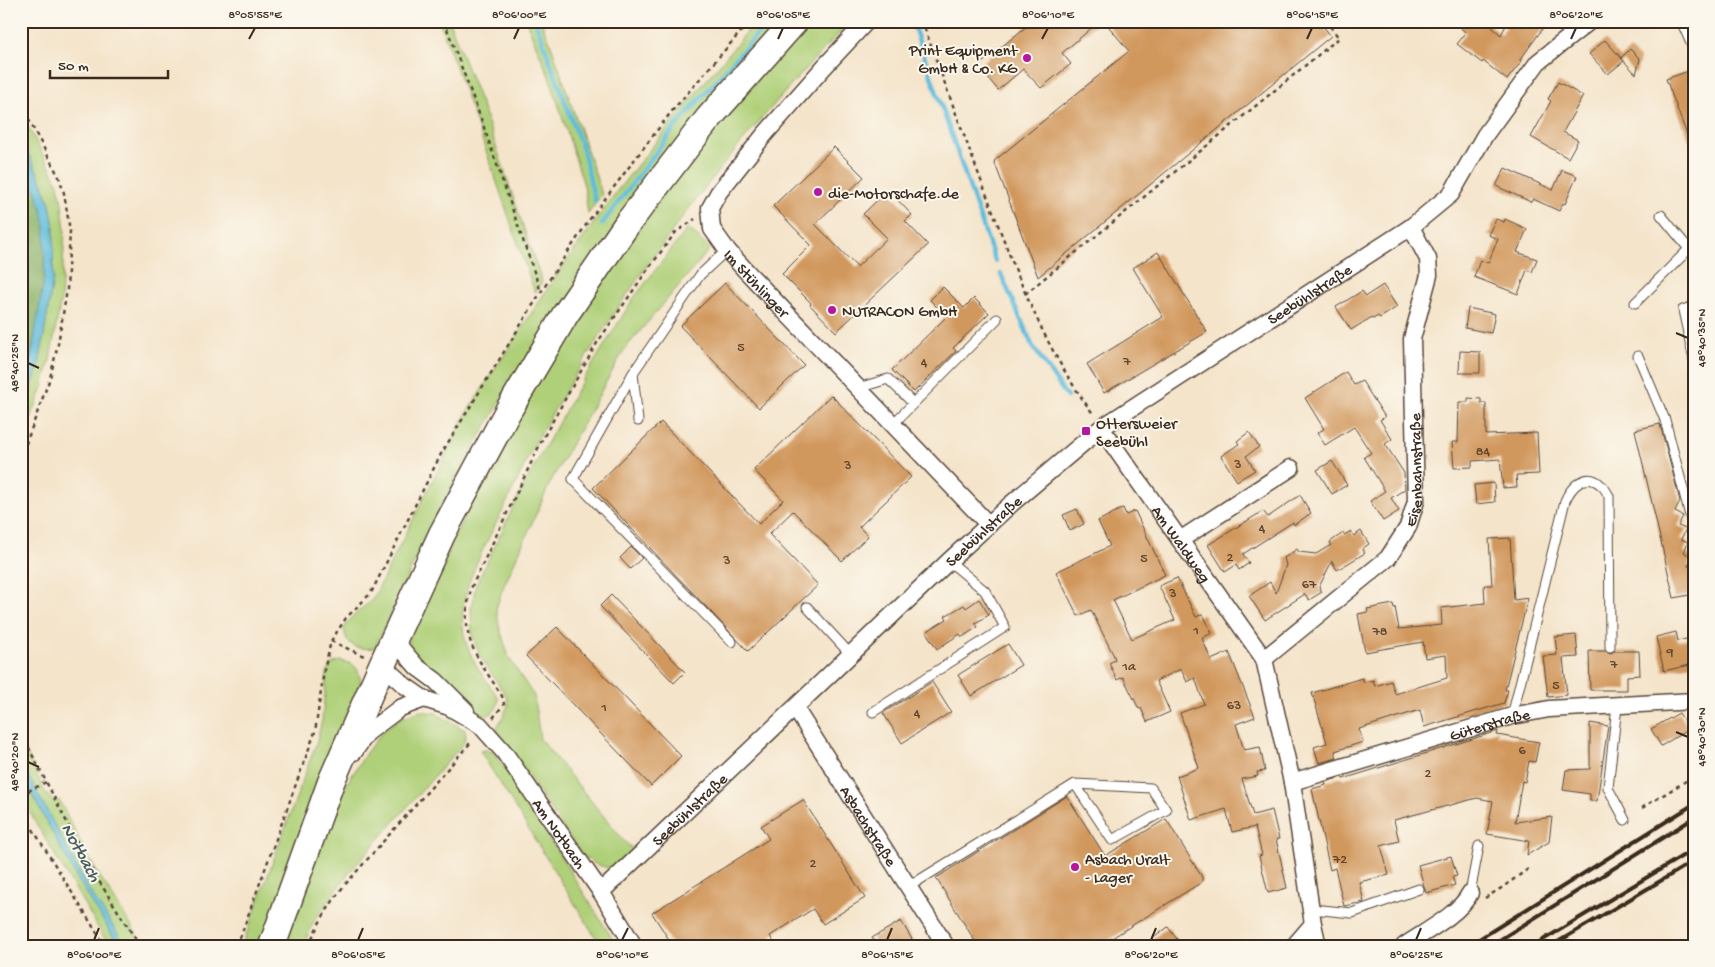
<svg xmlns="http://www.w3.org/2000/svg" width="1715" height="967" font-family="'Gochi Hand',sans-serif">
	<rect width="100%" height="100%" fill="#fbf7ec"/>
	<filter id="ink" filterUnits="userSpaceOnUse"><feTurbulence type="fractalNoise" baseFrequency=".02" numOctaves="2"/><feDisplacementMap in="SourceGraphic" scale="10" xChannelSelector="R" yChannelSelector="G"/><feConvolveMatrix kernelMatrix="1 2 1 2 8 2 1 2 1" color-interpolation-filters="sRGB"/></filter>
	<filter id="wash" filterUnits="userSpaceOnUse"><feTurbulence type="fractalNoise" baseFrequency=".0096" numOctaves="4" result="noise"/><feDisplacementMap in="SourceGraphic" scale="20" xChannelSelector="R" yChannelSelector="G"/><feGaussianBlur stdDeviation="1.12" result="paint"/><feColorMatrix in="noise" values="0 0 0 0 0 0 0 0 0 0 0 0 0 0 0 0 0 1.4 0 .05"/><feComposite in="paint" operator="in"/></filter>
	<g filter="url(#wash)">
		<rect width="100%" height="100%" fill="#f4e4ca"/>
		<path fill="#afd078" stroke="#757d4b" d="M439 21H449L485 114 542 282 535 293 475 119Z
			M526 21H541L550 42 602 194 588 214 584 185 550 79Z
			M756 21H782L508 389 454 481 430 527 375 648C358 650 346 647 344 628L352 617 373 599 467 412 555 277 617 191 679 113Z
			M808 21H851C728 147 621 289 536 442 525 462 516 484 506 504 492 532 465 579 463 609 459 645 478 669 498 697 499 708 493 716 482 716L409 650 410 637 414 624 474 495 560 340 684 164Z
			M21 113 57 181 61 197 65 230 61 299 50 360 43 387 21 445V416L39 366 53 279 54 227 50 204 42 182 21 139Z
			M688 228 710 249 624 350 550 483 502 590 496 609 500 629 509 658 534 696 540 739 625 842 634 850 625 859 608 868 595 864 582 855 496 730 508 706 507 697 481 658 472 635 471 607 476 585 525 483 578 388 633 299Z
			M340 661C356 664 357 666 361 681L261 946H242L317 741 322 720 327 672 331 664Z
			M419 711 436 713 465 730 466 736 463 744 348 874 314 921 303 946H282L344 788 366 753 383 731 399 719Z
			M21 741 45 792 53 801 59 800 94 867 144 946H109L34 820 21 794Z
			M485 750 493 752 503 765 617 946H601L480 751Z"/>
		<path fill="#8bb268" stroke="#636e43" d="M21 159C31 180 44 203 45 227 49 278 36 344 21 393V313L29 277 26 202 21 192Z"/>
		<path fill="#5dbcdc" stroke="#4c737d" d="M21 139 42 182 50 204 54 227 53 279 39 366 21 416V389L30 364 44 278 45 226 41 207 34 186 21 159Z
			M21 762 88 888 126 946H119L77 878 21 775Z"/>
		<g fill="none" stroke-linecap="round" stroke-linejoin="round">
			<path stroke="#5dbcdc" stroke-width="4.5" d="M535 21 583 150 595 201
				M912 21 995 261
				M602 224 675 127 769 21
				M1001 274 1032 345 1067 397"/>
		</g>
		<g id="blocks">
			<path fill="#d1985d" d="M1033 21H1100L1062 53 1071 64 1041 88 1023 69 998 90 978 66Z
				M1104 21H1319L1331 36 1038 277 994 161 1129 51Z
				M1467 21H1485L1501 35 1508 21H1534L1543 28 1520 60 1521 62 1507 80 1483 61 1482 63 1457 44 1466 33 1461 28Z
				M1605 40 1624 61 1608 74 1589 54Z
				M1630 49 1640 59 1636 74 1621 58Z
				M1694 69V150L1693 151 1666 79Z
				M1558 82 1583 96 1563 132 1578 140 1568 158 1531 137 1551 101 1548 99Z
				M834 147 864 177 815 224 857 267 887 238 863 214 888 190 912 215 905 221 928 245 836 332 810 305 811 303 782 274 811 245 773 206Z
				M1505 168 1553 190 1562 170 1577 176 1565 204 1563 203 1559 211 1533 199 1531 202 1496 186Z
				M1496 219 1504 222 1505 219 1527 229 1517 252 1537 259 1532 272 1527 270 1518 294 1474 277 1480 260 1488 263 1498 239 1488 235Z
				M1158 252 1207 332 1104 393 1087 364 1163 317 1133 268Z
				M725 283 804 365 759 408 680 326Z
				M1383 285 1397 307 1380 318 1378 316 1373 319 1372 317 1351 330 1336 307 1362 291 1366 296Z
				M943 287 964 308 974 298 989 313 953 348 956 351 914 392 892 370 946 317 930 300Z
				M1468 308 1495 314 1491 333 1465 328Z
				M1460 351 1480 352V373H1459Z
				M1346 372 1354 385 1362 381 1385 417 1380 420 1392 439 1385 444 1404 473 1405 489 1391 498 1399 511 1383 521 1370 501 1385 491 1364 457 1371 453 1354 427 1325 445 1317 433 1324 429 1305 398Z
				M831 395 911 477 859 527 868 536 842 561 793 511 769 534 818 585 748 651 593 488 661 422 759 524 783 500 754 470Z
				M1468 398 1481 399V403H1486V435L1537 433 1539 474 1516 475 1517 487 1503 488 1500 459 1472 461V467L1454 468 1452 442H1458L1459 402H1468Z
				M1660 424 1680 501 1675 512 1683 516 1678 526 1686 529 1681 539 1688 542 1684 552 1692 557 1688 566 1694 569 1690 580 1694 582V594L1674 598 1635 430Z
				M1249 432 1259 447 1246 456 1255 470 1237 481 1221 456 1239 444 1237 441Z
				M1332 461 1347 485 1332 494 1317 470Z
				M1494 483 1495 502 1476 504 1474 485Z
				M1300 495 1311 513 1294 525 1293 522 1243 554 1249 563 1239 570 1236 565 1225 572 1208 545 1263 511 1268 517Z
				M1123 508 1126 515 1135 511 1165 575 1113 600 1132 639 1175 620 1159 586 1177 578 1196 617 1203 614 1212 633 1202 638 1211 660 1229 652 1255 717 1236 724 1244 750 1260 747 1265 771 1257 772 1258 776 1242 779 1253 815 1272 810 1279 839H1276L1287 888 1268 893 1259 856 1262 855 1255 827 1232 832 1226 809 1191 820 1177 776 1199 768 1180 713 1204 704 1195 678 1187 682 1181 669 1156 681 1170 712 1147 722 1141 708 1139 709 1123 677 1117 680 1109 663 1115 660 1114 656 1091 610 1078 616 1056 572 1110 546 1098 521Z
				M1077 509 1084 524 1070 531 1063 515Z
				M1351 531 1354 536 1361 531 1369 544 1362 549 1365 553 1337 570 1332 561 1319 587 1322 592 1309 600 1305 594 1265 620 1249 596 1270 582 1276 593 1286 565 1284 558 1297 549 1299 552 1316 554 1331 545 1330 542 1343 533 1344 535Z
				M1510 538 1514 600 1528 598 1505 690H1508L1504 703 1424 727 1420 710 1359 729 1363 742 1335 751 1337 758 1319 763 1314 747 1327 743 1312 693 1362 678 1364 682 1373 680 1375 686 1391 681 1395 694 1447 678 1446 655 1425 658 1423 642 1365 652 1358 614 1368 612 1367 609 1393 604 1394 608 1395 607 1399 629 1442 625 1441 608 1485 603 1484 585H1492L1489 539Z
				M631 547 642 558 630 569 620 558Z
				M611 595 685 672 674 683 600 606Z
				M979 599 989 615 975 623 978 627 962 637 960 634 937 649 926 632 947 619 945 616 964 605 966 608Z
				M557 627 681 756 651 786 526 656Z
				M1676 632 1678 641 1694 637V664L1664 671 1656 637Z
				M1576 635 1578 657 1563 658 1567 695 1548 697 1543 656 1557 655 1555 637Z
				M1008 644 1021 665 971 696 958 675Z
				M1589 651H1606L1611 653 1614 651H1639L1640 675 1627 676V690H1590Z
				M932 682 951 712 902 743 883 713Z
				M1679 713 1689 729 1661 746 1651 729Z
				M1590 723 1608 726 1597 801H1590V794L1563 790 1566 770 1590 769Z
				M1498 731 1497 735 1539 742 1535 762 1529 761 1525 782 1522 781 1515 822 1552 817 1549 842 1527 855 1529 841 1487 834 1493 801 1477 798 1394 820 1399 841 1381 846 1389 875 1359 882 1364 902 1344 906 1335 868 1330 870 1312 789 1326 785 1325 782 1342 777 1343 779Z
				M1067 796 1105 856 1166 819 1202 877V882L1099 946H978L936 878Z
				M803 800 865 898 823 924 813 909 770 936 776 946H673L652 913 769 839 761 826Z
				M1451 856 1457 876 1452 877 1455 885 1426 893 1418 865Z
				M901 921 916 946H877L872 938Z
				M1168 927 1182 946H1143Z"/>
		</g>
	</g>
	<g filter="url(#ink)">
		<use href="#blocks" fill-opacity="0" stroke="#574638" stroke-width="1"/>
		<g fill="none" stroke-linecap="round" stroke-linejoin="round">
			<defs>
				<path id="service" d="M1555 21 1572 34
					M1681 21 1694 50
					M1661 215 1689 249
					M727 250 700 275 633 373 573 479 732 642
					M1635 303 1689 249 1694 248
					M1694 306 1683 310 1694 360
					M1638 356 1665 420 1694 531
					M633 373 638 421
					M858 388 888 379 913 403
					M893 424 997 319
					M807 607 851 655
					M1617 706 1608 788 1625 820
					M873 712 1005 627 985 591 949 561
					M1512 716 1565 501C1571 487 1586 470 1602 486 1605 488 1607 493 1609 496L1610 647
					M908 887 1075 784 1151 788 1166 810 1112 840 1075 784
					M1470 893 1479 846
					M1312 909 1352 913 1419 889"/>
				<g id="minor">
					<path id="s1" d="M867 21 824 67 765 134 719 192 710 208 712 229 727 250 748 273 989 525"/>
					<path id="s2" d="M1101 428 1264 659 1292 782 1313 924 1318 946"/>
					<path d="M1180 540 1291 468"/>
					<path d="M393 639 417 667 436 681 466 711"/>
					<path id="s3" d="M1264 659 1388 558 1408 527 1416 501 1412 339 1429 275 1428 259 1411 227"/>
					<path id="s4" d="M382 665 404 685 424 699 449 707 480 725 504 752 601 892 634 946"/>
					<path id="s5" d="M795 708 946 946"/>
					<path d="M354 752 367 733 400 708 424 699"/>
					<path id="s6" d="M1292 782 1512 716 1549 709 1694 701"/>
					<path id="s7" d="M601 892 949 561 1011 504 1101 428 1411 227 1451 194 1485 135 1538 62 1590 21"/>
					<path d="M1294 946 1313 924"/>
					<path d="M1404 946C1423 933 1461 913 1470 893"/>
				</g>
				<path id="primary" d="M272 946 331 782 382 665 442 534 508 411 565 315 627 224 708 119 795 21"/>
			</defs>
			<use href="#service" stroke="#574638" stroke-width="11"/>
			<use href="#minor" stroke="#574638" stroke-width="19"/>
			<use href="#primary" stroke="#574638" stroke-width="29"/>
			<path stroke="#574638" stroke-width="2.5" stroke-dasharray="4 4" stroke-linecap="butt" d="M444 21 480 116 541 292
				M922 21C945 84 968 147 992 209 1020 283 1046 351 1094 415
				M21 105 59 177 64 193 70 231 67 290 58 344 50 378 21 457
				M1025 294 1339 38 1326 21
				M331 641 364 656
				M493 718 504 704 502 696C476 655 457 637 472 586L543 438 597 343 646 272 675 233 695 219
				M21 733 90 867 140 946
				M21 795 46 782
				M21 808 34 831 105 946
				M1642 808 1694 776
				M1485 898 1503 887 1528 869
				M237 946 315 732 324 671 331 641 346 618 371 593 441 454 541 292 590 219 635 159 672 111 750 21
				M309 946C317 924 329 906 343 887L472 741"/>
			<use href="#service" stroke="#fff" stroke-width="9"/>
			<use href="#minor" stroke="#fff" stroke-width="16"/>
			<use href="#primary" stroke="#fff" stroke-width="26"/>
			<path stroke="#3b2a1e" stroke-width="4" d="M1468 946 1694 804
				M1490 946 1694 818
				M1533 946 1694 849
				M1551 946 1694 861"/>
		</g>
	</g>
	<path fill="none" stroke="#3b2a1e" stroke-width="2" d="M249 39 255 28M514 39 519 28M778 39 783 28M1042 39 1048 28M1307 39 1312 28M1571 39 1576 28M1676 333 1688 338M28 363 39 368M1676 732 1688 737M28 762 39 767M94 940 99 928M358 940 363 928M622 940 628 928M887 940 892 928M1151 940 1156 928M1416 940 1421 928"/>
	<g fill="#b5179e" stroke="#fbf7ec" stroke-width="2">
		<circle cx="1027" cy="58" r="5"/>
		<circle cx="818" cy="192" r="5"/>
		<circle cx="832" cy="310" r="5"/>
		<rect x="1081" y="426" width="10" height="10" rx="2.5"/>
		<circle cx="1075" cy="867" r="5"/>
	</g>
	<g text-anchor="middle" stroke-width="4" stroke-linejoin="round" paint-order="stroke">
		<g font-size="14" fill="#60462e">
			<text x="741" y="351">5</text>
			<text x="1127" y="365">7</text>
			<text x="924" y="366">4</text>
			<text x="1483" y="455">84</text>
			<text x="1238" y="468">3</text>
			<text x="848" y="469">3</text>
			<text x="1262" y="532">4</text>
			<text x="1230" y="561">2</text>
			<text x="1144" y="562">5</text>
			<text x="727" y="564">3</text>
			<text x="1309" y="588">67</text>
			<text x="1173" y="597">3</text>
			<text x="1196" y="634">1</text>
			<text x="1380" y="635">78</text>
			<text x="1670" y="656">9</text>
			<text x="1614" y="668">7</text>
			<text x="1129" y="670">1a</text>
			<text x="1556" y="689">5</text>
			<text x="1234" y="709">63</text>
			<text x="604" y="711">1</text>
			<text x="917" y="717">4</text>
			<text x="1522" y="754">6</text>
			<text x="1428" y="777">2</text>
			<text x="1340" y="863">72</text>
			<text x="813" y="867">2</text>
		</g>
		<g font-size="16" fill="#3b2a1e" stroke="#fbf7ec" text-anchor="start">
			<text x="1017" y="55" text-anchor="end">Print Equipment<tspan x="1017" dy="18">GmbH &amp; Co. KG</tspan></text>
			<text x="828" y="198">die-Motorschafe.de</text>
			<text x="842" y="316">NUTRACON GmbH</text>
			<text x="1096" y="428">Ottersweier<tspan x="1096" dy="18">Seebühl</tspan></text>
			<text x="1085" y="864">Asbach Uralt<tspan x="1085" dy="18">- Lager</tspan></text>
		</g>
		<g font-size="16" fill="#3b2a1e" stroke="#fbf7ec">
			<text dy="6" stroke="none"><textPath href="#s1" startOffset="336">Im Stühlinger</textPath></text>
			<text dy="6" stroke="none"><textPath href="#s7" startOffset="930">Seebühlstraße</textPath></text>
			<text dy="6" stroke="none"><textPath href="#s3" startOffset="255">Eisenbahnstraße</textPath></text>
			<text dy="6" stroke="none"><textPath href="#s7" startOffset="526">Seebühlstraße</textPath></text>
			<text dy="6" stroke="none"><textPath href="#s2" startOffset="141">Am Waldweg</textPath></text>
			<text dy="6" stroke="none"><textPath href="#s6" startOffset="206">Güterstraße</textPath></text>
			<text dy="6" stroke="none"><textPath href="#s7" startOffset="121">Seebühlstraße</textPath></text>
			<text dy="6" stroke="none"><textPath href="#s5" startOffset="139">Asbachstraße</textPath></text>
			<text dy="6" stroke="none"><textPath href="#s4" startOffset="251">Am Notbach</textPath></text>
		</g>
		<g font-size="18" font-style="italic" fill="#475d60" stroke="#fbf7ec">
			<text transform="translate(82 852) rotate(61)" y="6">Notbach</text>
		</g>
	</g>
	<rect width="1715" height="967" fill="none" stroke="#fbf7ec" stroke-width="55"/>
	<path d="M50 70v8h118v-8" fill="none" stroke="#3b2a1e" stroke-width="2.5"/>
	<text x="58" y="70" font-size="15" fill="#3b2a1e" stroke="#fbf7ec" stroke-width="4" paint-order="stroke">50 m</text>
	<rect x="28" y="28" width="1660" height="912" fill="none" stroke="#3b2a1e" stroke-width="2"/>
	<g font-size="12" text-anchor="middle" fill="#3b2a1e">
		<text x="255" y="18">8°05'55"E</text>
		<text x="519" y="18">8°06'00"E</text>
		<text x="783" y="18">8°06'05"E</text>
		<text x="1048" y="18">8°06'10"E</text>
		<text x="1312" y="18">8°06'15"E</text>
		<text x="1576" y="18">8°06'20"E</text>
		<text transform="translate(1701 338) rotate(-90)" y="4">48°40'35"N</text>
		<text transform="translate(14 363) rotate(-90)" y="4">48°40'25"N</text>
		<text transform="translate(1701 737) rotate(-90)" y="4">48°40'30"N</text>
		<text transform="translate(14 762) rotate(-90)" y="4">48°40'20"N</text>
		<text x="94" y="958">8°06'00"E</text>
		<text x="358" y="958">8°06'05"E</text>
		<text x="622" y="958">8°06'10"E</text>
		<text x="887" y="958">8°06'15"E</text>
		<text x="1151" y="958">8°06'20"E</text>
		<text x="1416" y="958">8°06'25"E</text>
	</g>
</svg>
